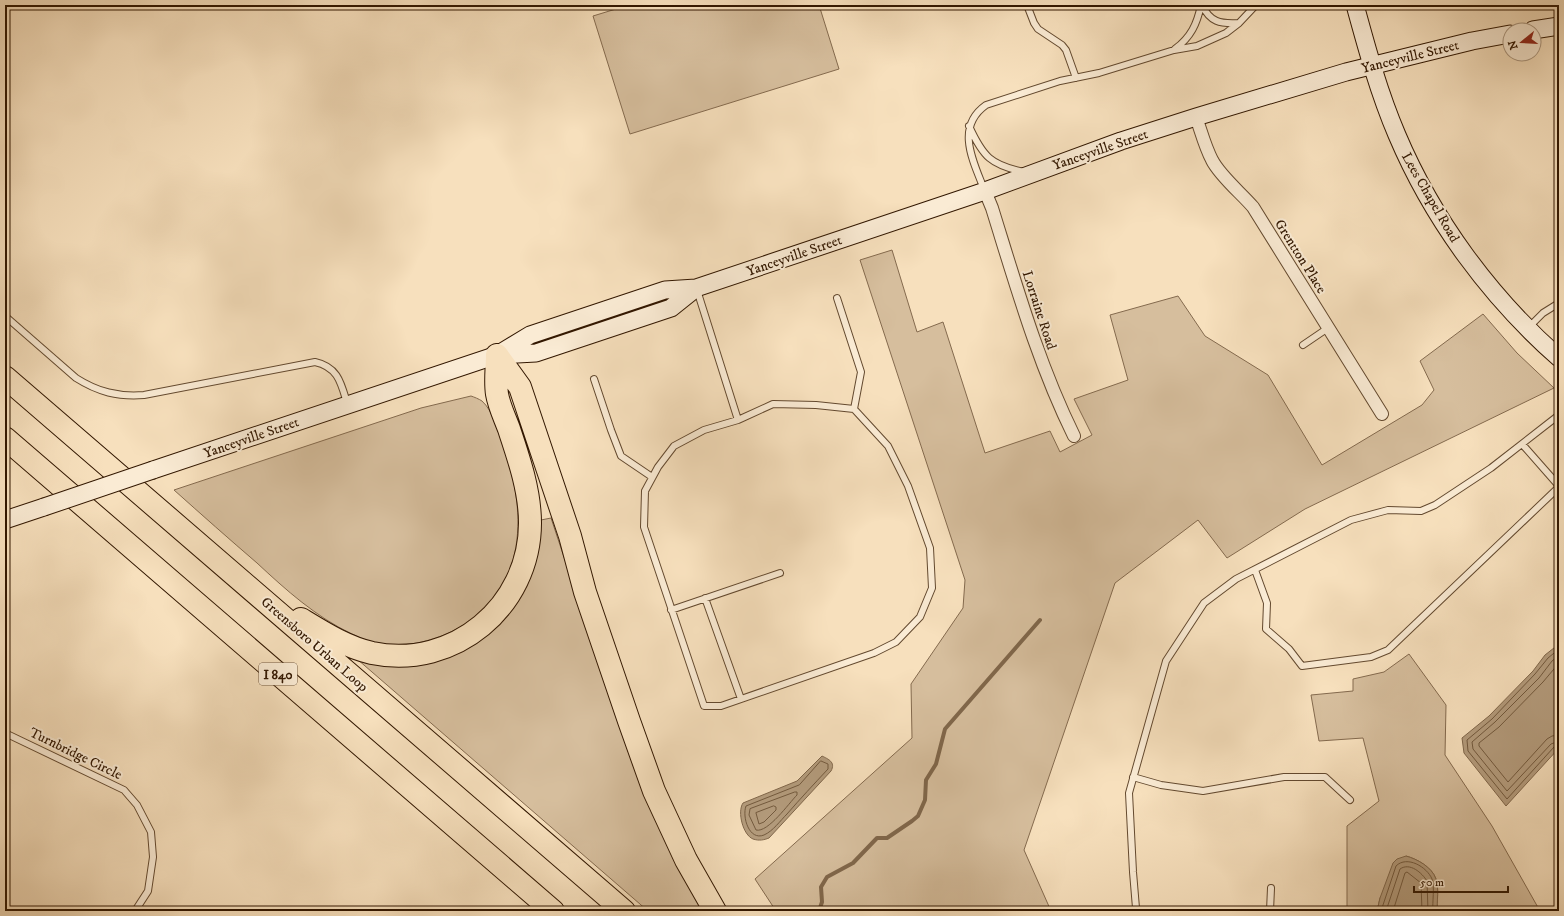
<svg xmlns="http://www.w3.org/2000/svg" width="1564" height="916" font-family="'IM FELL DW Pica',serif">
	<rect width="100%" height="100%" fill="#f7e0bd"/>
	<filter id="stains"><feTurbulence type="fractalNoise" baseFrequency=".005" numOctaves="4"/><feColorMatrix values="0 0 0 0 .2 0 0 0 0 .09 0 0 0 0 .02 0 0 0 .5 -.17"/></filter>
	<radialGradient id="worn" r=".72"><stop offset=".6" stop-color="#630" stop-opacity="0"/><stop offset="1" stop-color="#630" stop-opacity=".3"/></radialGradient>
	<path fill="#d6be9d" stroke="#846a4e" d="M629 5H819L839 69 630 134 593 16Z
		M892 250 917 332 943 322 985 453 1050 431 1060 452 1092 435 1074 399 1128 380 1110 315 1178 296 1205 336 1268 375 1322 465 1422 405 1434 390 1420 361 1483 314 1517 353 1554 388 1305 509 1227 558 1198 520 1115 583 1024 850 1051 911H776L755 879 912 738 911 684 963 608 965 580 860 260Z
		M471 396C474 397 479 399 482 401 493 411 497 429 502 442 530 516 527 601 444 635 421 644 394 649 369 641 363 640 358 636 352 634 316 617 286 590 257 563 229 539 202 515 174 490L421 408Z
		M551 518 624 738 704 911H648L357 659 482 637 536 521Z
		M1409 654 1446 705 1445 755 1492 826 1540 911H1437C1437 903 1439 886 1436 879 1432 867 1417 859 1406 856L1380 898 1377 911H1347V826L1379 801 1363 738 1319 741 1311 695 1353 691V679L1384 672Z"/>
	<path fill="#b49c7d" stroke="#80674b" d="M1559 644V748L1506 806 1464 753 1462 738 1489 716 1533 671 1545 655Z
		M822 756C828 759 836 762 831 771L769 838C764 840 759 841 753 839 743 835 737 812 743 803L797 781Z
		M1406 856C1417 859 1432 867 1436 879 1439 886 1437 903 1437 911H1377L1380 898 1393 863 1397 859Z"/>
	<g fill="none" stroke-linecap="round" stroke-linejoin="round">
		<path stroke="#735a3e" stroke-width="1" d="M1559 649 1548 658 1535 674 1492 719 1467 740 1468 751 1507 799 1554 747 1559 746
			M1559 655 1552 661 1539 678 1495 722 1472 742 1473 749 1507 791 1551 744 1559 741
			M1559 663 1543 682 1499 727 1479 743V746L1508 782 1547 739 1552 736 1559 735
			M821 761 828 764V769C814 784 800 799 787 814 780 821 773 831 764 835 749 841 742 817 746 806L799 785Z
			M795 792H797V795C789 803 768 833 756 830L749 815 750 809Z
			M774 806 776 807V810L764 822 759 824 756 813Z
			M1381 911 1396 866C1407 855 1427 867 1432 879 1435 886 1432 903 1433 911
			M1386 911 1400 869C1410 862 1422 873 1427 881L1428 911
			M1393 911 1405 873 1407 872 1421 883 1422 911"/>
		<path stroke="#80674b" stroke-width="4" d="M819 911 822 902 821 887 827 877 853 863 877 838H887L912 821 918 816 925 800 926 780 936 764 945 729 1040 620"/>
		<defs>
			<path id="lane" d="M1027 5 1034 23 1038 29 1062 45 1066 50 1076 78
				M1202 5C1210 22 1220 24 1238 23
				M1175 49C1191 37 1197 24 1201 5
				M969 126C983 157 991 165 1024 172
				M984 189C973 161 955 127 986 105L1060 81 1099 73 1174 50 1197 46 1226 33 1239 23 1256 5
				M697 290 738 420
				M837 298 861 372 854 409
				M5 316 76 378C98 392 118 397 144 395L315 362C338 367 341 383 347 403
				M1529 327 1543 313 1559 303
				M1303 345 1328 328
				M594 379 611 430 621 456 652 477
				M773 404 816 405 854 409 888 446 908 486 930 548 932 588 920 617 896 642 874 653 721 706H704L644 527 645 491 658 467 674 446 704 430 738 420Z
				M1522 444 1559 486
				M1255 570 1267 603 1266 629 1289 649 1302 666 1371 657 1388 650 1559 487
				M705 598 741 699
				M671 610 780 573
				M5 733 124 790 137 805 151 832 153 857 148 891 135 911
				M1133 777 1161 785 1203 791 1284 777H1325L1350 800
				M1559 875 1558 880 1559 892
				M1138 911 1136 908 1133 872 1129 793 1166 661 1204 603 1236 579 1351 520 1388 510 1421 511 1435 505 1491 468 1559 415
				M1270 911 1271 888"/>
			<path id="street" d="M1196 117C1201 131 1205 147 1212 160 1220 176 1241 193 1253 207L1382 414
				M985 191 992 208C1016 285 1038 363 1074 436"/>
			<path id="secondary" d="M1355 5C1367 49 1379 93 1397 135 1433 220 1490 297 1559 358
				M1533 30 1559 26
				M499 355 536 353 671 308 696 288
				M153 470 497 355 530 335 665 290 696 288 985 191 1121 141 1196 117 1346 72 1472 41 1510 34
				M5 520 44 507"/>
			<path id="highway" d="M497 355 520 387 570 536 585 592 629 721 654 791 686 860 715 911
				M5 377 624 911
				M5 438 553 911
				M301 619C324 633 346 647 372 653 454 670 530 606 530 523 530 491 519 459 509 429 505 418 499 406 497 394 495 382 497 368 497 355"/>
		</defs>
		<use href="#lane" stroke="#63492f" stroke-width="8"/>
		<use href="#street" stroke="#63492f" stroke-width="14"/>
		<use href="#secondary" stroke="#321700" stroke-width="19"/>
		<use href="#highway" stroke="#321700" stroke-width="24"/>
		<use href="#lane" stroke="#faebd4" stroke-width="6"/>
		<use href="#street" stroke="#faebd4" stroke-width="12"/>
		<use href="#secondary" stroke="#faebd4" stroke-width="17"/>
		<use href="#highway" stroke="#f7e0bd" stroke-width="22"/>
		<defs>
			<path id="secondary-bridge" d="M44 507 153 470"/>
		</defs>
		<use href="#secondary-bridge" stroke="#321700" stroke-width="19" stroke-linecap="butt"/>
		<use href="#secondary-bridge" stroke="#faebd4" stroke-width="17"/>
	</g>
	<g text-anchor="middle" stroke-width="4" stroke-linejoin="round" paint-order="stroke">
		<rect fill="#faebd4" stroke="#6e5740" stroke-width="1" x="259" y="663" width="38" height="22" rx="3"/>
		<g font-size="13" font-weight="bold" fill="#321700">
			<text x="278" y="679">I 840</text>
		</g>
		<g font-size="14" fill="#321700" stroke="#faebd4">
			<text transform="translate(1410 56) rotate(-14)" y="5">Yanceyville Street</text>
			<text transform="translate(1100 149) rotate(-19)" y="5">Yanceyville Street</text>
			<text transform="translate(1431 197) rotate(60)" y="5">Lees Chapel Road</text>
			<text transform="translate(794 255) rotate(-19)" y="5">Yanceyville Street</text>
			<text transform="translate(1301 256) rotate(58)" y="5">Grentton Place</text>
			<text transform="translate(1040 310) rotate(72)" y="5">Lorraine Road</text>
			<text transform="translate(251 437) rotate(-19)" y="5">Yanceyville Street</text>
			<text transform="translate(315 644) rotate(41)" y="5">Greensboro Urban Loop</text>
			<text transform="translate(76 753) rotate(26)" y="5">Turnbridge Circle</text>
		</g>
	</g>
	<rect width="1564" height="916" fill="none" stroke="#f7e0bd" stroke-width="20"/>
	<rect x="6" y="6" width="1552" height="904" fill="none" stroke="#321700" stroke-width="2"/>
	<rect x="10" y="10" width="1544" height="896" fill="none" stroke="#321700"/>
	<g transform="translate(1522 42) rotate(252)"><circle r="19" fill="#faebd4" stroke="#aa967f"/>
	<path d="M0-3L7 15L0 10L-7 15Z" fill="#8f2418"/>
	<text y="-6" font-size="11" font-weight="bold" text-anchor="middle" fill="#321700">N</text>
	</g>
	<path d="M1414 886v6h94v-6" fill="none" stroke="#321700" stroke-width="2"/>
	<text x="1420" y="886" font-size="12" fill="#321700" stroke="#faebd4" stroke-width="3" paint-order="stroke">50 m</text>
	<rect width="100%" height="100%" filter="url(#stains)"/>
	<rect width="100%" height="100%" fill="url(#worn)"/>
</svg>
